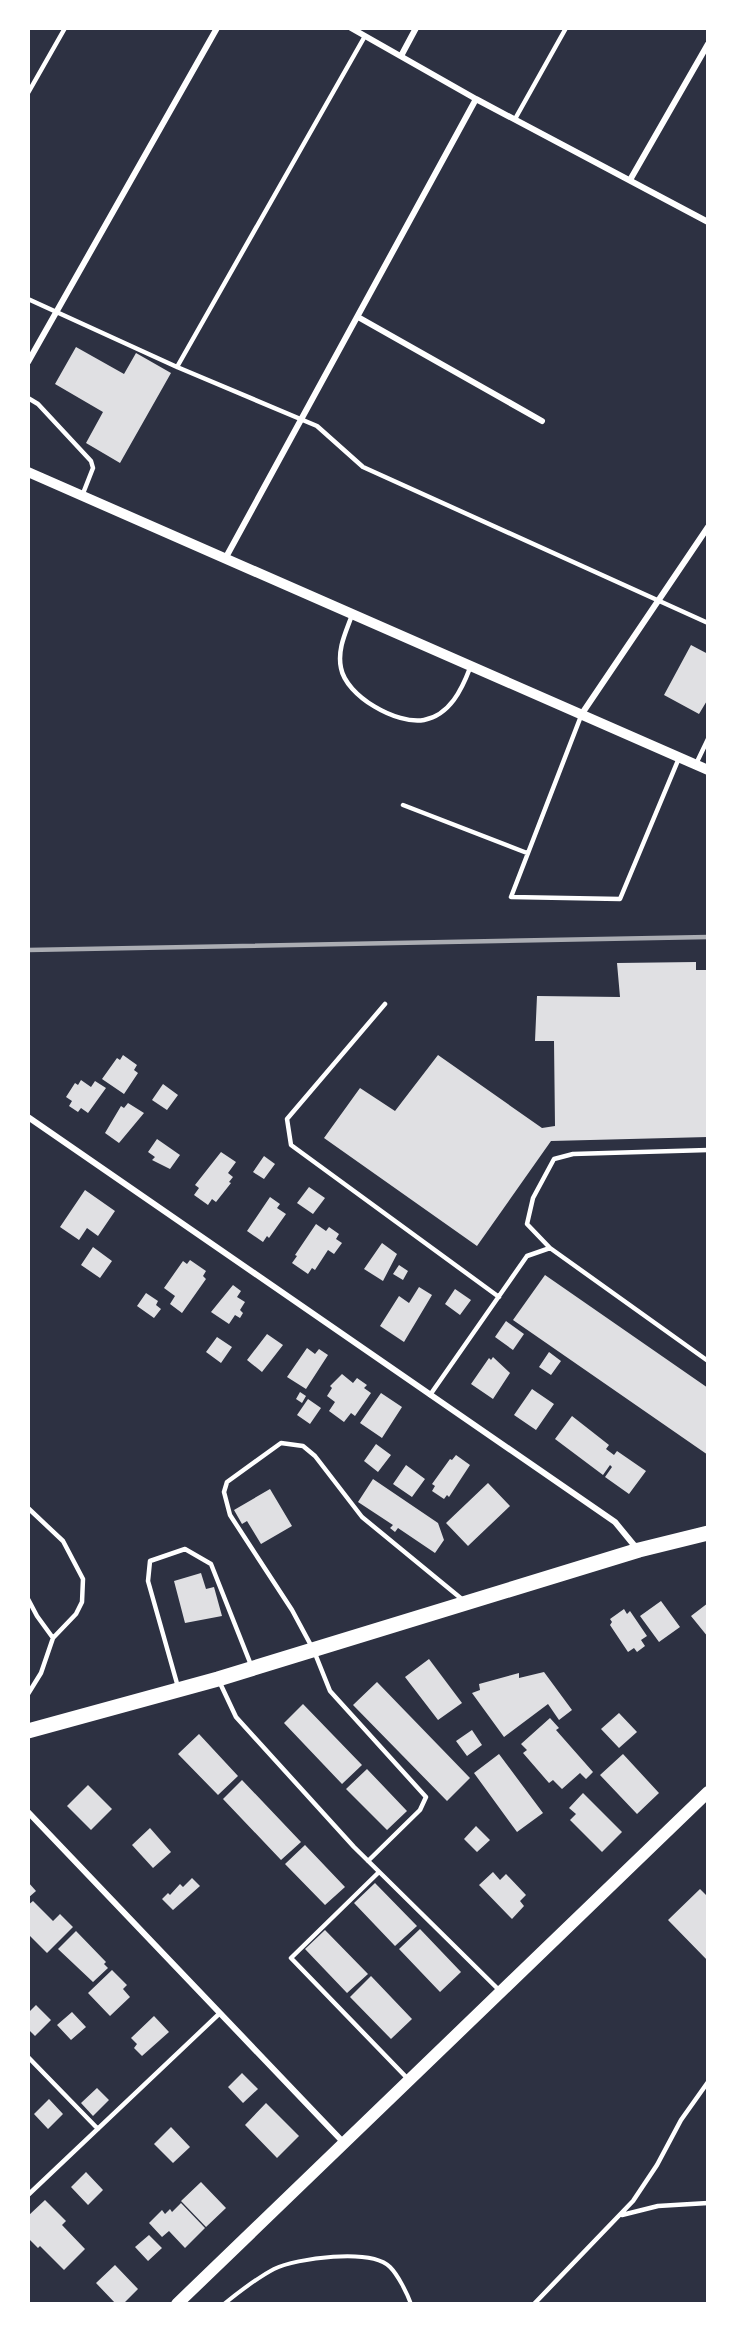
<svg xmlns="http://www.w3.org/2000/svg" width="736" height="2332" font-family="Rubik,sans-serif">
	<rect width="100%" height="100%" fill="#2d3142"/>
	<path fill="#e0e0e3" d="M76 347 124 374 136 353 171 373 120 463 86 443 103 412 55 384Z
		M691 645 708 654V699L699 714 664 695Z
		M696 962V970H708V1137L551 1141 477 1246 324 1138 360 1088 395 1111 438 1055 542 1128 555 1126 554 1041H535L537 996 620 997 617 963Z
		M123 1055 137 1065 134 1070 138 1073 124 1094 102 1079 117 1058 120 1060Z
		M81 1080 91 1087 95 1081 106 1088 88 1113 81 1108 78 1112 69 1106 72 1101 66 1097 75 1083 78 1085Z
		M163 1084 178 1095 167 1110 152 1100Z
		M128 1103 144 1113 119 1143 105 1133 121 1106 124 1108Z
		M157 1139 180 1155 170 1169 152 1160 155 1157 148 1152Z
		M221 1152 236 1162 228 1173 233 1177 229 1182 231 1183 216 1202 212 1199 208 1205 194 1195 199 1188 195 1185Z
		M264 1156 275 1164 264 1179 253 1172Z
		M309 1187 325 1198 313 1214 297 1203Z
		M85 1190 115 1211 98 1236 87 1228 79 1240 60 1227Z
		M270 1197 280 1204 277 1208 286 1214 269 1238 267 1236 263 1242 247 1231Z
		M316 1224 326 1231 329 1227 339 1234 336 1239 342 1243 334 1254 328 1250 315 1270 312 1268 308 1274 292 1263 297 1256 295 1255Z
		M382 1243 397 1254 383 1281 364 1269Z
		M93 1247 112 1261 100 1278 81 1265Z
		M190 1260 206 1271 203 1276 206 1279 182 1313 170 1304 175 1296 164 1288 183 1261 187 1264Z
		M399 1265 408 1271 403 1280 393 1274Z
		M545 1275 708 1388V1455L513 1320Z
		M233 1285 241 1291 237 1297 245 1302 240 1310 243 1313 240 1318 235 1315 229 1324 211 1312Z
		M419 1287 432 1295 404 1342 380 1326 399 1296 409 1303Z
		M455 1289 471 1300 460 1315 445 1304Z
		M146 1293 158 1301 156 1305 161 1309 154 1318 137 1306Z
		M506 1321 524 1334 513 1350 495 1337Z
		M267 1334 283 1345 262 1372 247 1360Z
		M217 1337 232 1347 221 1363 206 1352Z
		M307 1348 315 1354 319 1349 328 1355 306 1389 287 1377Z
		M549 1352 561 1361 551 1375 539 1367Z
		M493 1357 510 1373 493 1399 471 1384 489 1358 491 1360Z
		M342 1374 353 1383 357 1378 367 1385 364 1388 371 1393 355 1416 351 1413 344 1422 329 1411 335 1402 327 1396 332 1388 330 1386Z
		M532 1389 554 1404 536 1430 514 1415Z
		M300 1392 306 1396 302 1403 296 1399Z
		M381 1393 402 1407 382 1438 360 1423Z
		M308 1399 321 1408 310 1424 297 1415Z
		M572 1416 609 1445 606 1449 614 1455 617 1451 646 1471 629 1494 605 1477 612 1467 610 1465 603 1475 555 1439Z
		M376 1444 391 1455 378 1472 364 1461Z
		M456 1455 470 1465 449 1497 447 1495 444 1499 432 1491 435 1486 432 1484 450 1459 452 1460Z
		M406 1465 425 1479 412 1497 393 1484Z
		M373 1479 438 1523 444 1540 435 1553 398 1528 395 1532 390 1528 393 1525 358 1502Z
		M488 1483 510 1506 468 1546 446 1523Z
		M270 1489 292 1526 261 1544 247 1521 242 1524 234 1510Z
		M201 1573 206 1589 214 1587 222 1616 185 1623 174 1581Z
		M661 1601 680 1627 659 1642 640 1616Z
		M708 1603V1637L691 1616Z
		M624 1609 627 1614 630 1611 647 1636 641 1640 645 1646 637 1652 634 1648 628 1652 610 1625 612 1622 610 1619Z
		M429 1659 462 1703 438 1720 405 1677Z
		M544 1672 572 1710 559 1720 548 1704 504 1737 472 1693 480 1690 479 1684 519 1673V1678Z
		M377 1682 470 1778 447 1801 353 1705Z
		M303 1704 362 1765 342 1784 284 1723Z
		M619 1713 637 1732 619 1748 601 1729Z
		M550 1718 559 1728 556 1730 593 1772 586 1779 580 1773 562 1789 553 1780 549 1783 523 1753 527 1750 521 1744Z
		M472 1730 482 1745 467 1756 456 1741Z
		M199 1734 238 1776 218 1795 178 1754Z
		M499 1754 543 1813 517 1832 474 1773Z
		M623 1754 659 1793 637 1814 600 1775Z
		M367 1769 407 1811 387 1830 346 1789Z
		M242 1780 301 1842 281 1860 223 1799Z
		M88 1785 112 1809 91 1830 67 1806Z
		M583 1793 622 1832 602 1852 570 1820 576 1814 569 1808Z
		M476 1826 490 1840 477 1852 464 1839Z
		M150 1828 171 1852 153 1868 132 1845Z
		M305 1845 345 1887 325 1905 285 1864Z
		M493 1872 500 1880 506 1874 526 1895 520 1901 524 1906 512 1919 479 1885Z
		M192 1878 200 1886 173 1910 162 1899 168 1893 170 1895 180 1884 183 1887Z
		M28 1882 36 1891 28 1898Z
		M375 1883 417 1926 395 1946 354 1903Z
		M700 1889 708 1897V1961L668 1920Z
		M33 1901 53 1921 60 1914 73 1927 47 1953 28 1934V1905Z
		M420 1929 461 1972 440 1992 399 1949Z
		M325 1930 368 1974 347 1993 305 1949Z
		M76 1931 106 1962 104 1964 108 1968 93 1982 58 1949Z
		M112 1970 127 1985 123 1989 130 1997 110 2016 88 1993Z
		M371 1976 412 2019 391 2039 350 1997Z
		M36 2005 51 2020 35 2036 28 2029V2013Z
		M72 2012 86 2027 71 2040 57 2025Z
		M154 2016 169 2032 142 2056 134 2048 137 2044 131 2038Z
		M242 2073 258 2089 243 2103 228 2087Z
		M97 2088 109 2100 93 2116 81 2103Z
		M49 2099 63 2114 48 2129 34 2114Z
		M266 2103 299 2136 277 2158 245 2125Z
		M171 2127 190 2147 173 2163 154 2144Z
		M86 2172 103 2190 88 2205 71 2187Z
		M201 2182 226 2208 206 2227 181 2201Z
		M45 2200 66 2221 62 2225 85 2249 64 2270 40 2246 38 2248 28 2238V2216Z
		M181 2203 205 2228 185 2248 169 2231 162 2237 149 2223 162 2210 165 2214 170 2209 172 2212Z
		M149 2235 162 2248 148 2261 135 2247Z
		M115 2265 138 2289 123 2304H116L96 2283Z"/>
	<g fill="none" stroke-linecap="round" stroke-linejoin="round">
		<path stroke="#fff" stroke-width="4" d="M224 2304C240 2291 255 2279 274 2269 296 2258 371 2248 390 2267 398 2275 407 2293 411 2304"/>
		<path stroke="#fff" stroke-width="4.5" d="M28 93 65 28
			M515 119 566 28
			M28 299 177 367 317 426 363 467 708 623
			M177 367 365 36
			M28 398 38 404 91 461 93 468 82 496
			M352 615C346 632 337 649 341 668 346 696 397 725 424 720 450 715 462 689 470 668
			M581 716 511 897 620 899 679 758
			M696 764 708 739
			M403 805 527 853
			M385 1004 287 1119 291 1145 499 1297
			M550 1248 527 1224 533 1198 554 1159 573 1154 708 1150
			M430 1395 527 1256 550 1248 708 1361
			M28 1508 63 1541 83 1579 82 1602 76 1614 53 1638 41 1673 28 1694
			M28 1599 37 1616 53 1638
			M220 1683 236 1717 354 1847 499 1990
			M178 1687 148 1581 150 1561 185 1549 211 1564 251 1665
			M368 1861 420 1810 426 1797 330 1691 314 1651 292 1610 230 1515 224 1492 227 1482 281 1443 303 1446 315 1456 362 1517 463 1600
			M379 1872 291 1958 408 2079
			M28 2057 98 2129
			M28 2195 220 2013
			M622 2215 658 2206 708 2203
			M534 2304 633 2201 657 2165 681 2120 708 2082"/>
		<path stroke="#fff" stroke-width="6" d="M351 28 476 99 708 222
			M401 56 416 28
			M630 180 708 44
			M358 317 542 421
			M28 362 217 28
			M225 559 476 99
			M581 715 708 527
			M28 1117 615 1522 638 1550
			M28 1812 344 2143"/>
		<path stroke="#fff" stroke-width="10" d="M28 472 708 770"/>
		<path stroke="#fff" stroke-width="12" d="M177 2304 708 1792"/>
		<path stroke="#fff" stroke-width="15" d="M28 1731 218 1679 639 1550 708 1533"/>
		<path stroke="#abadb3" stroke-width="4.5" d="M28 950 708 937"/>
	</g>
	<rect width="736" height="2332" fill="none" stroke="#ffffff" stroke-width="60"/>
</svg>
